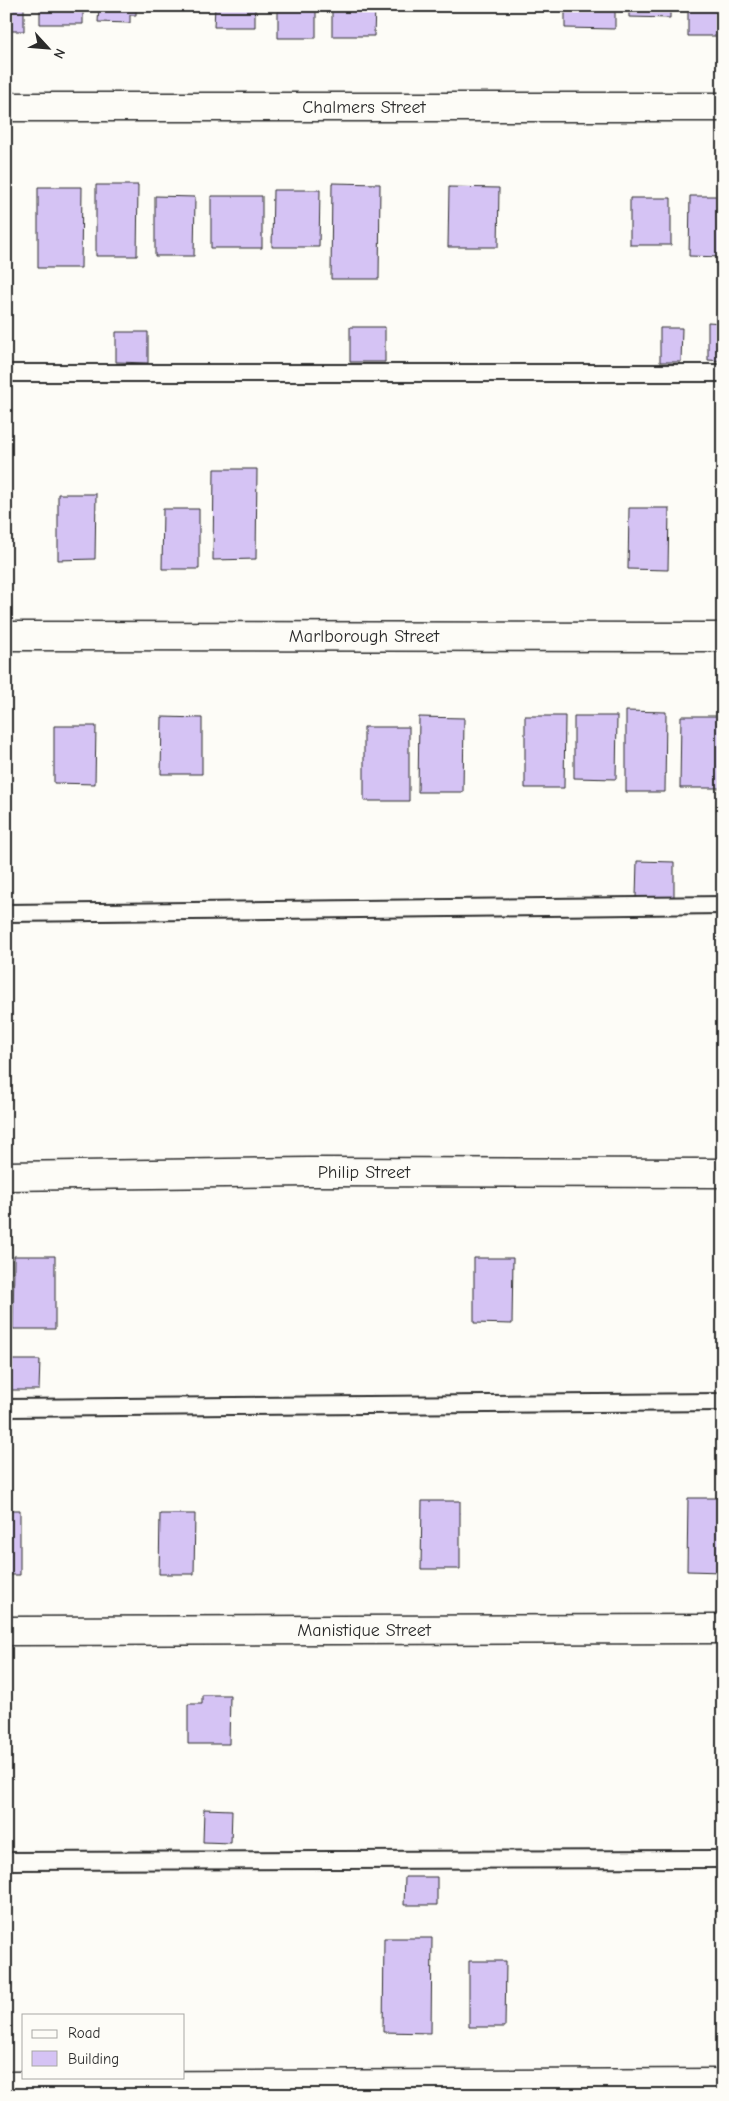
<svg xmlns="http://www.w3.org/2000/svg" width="729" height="2101" font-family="'Comic Neue',sans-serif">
	<rect width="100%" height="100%" fill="#fdfcf7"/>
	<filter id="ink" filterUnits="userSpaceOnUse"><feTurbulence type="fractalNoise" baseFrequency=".02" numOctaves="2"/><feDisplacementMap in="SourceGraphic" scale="10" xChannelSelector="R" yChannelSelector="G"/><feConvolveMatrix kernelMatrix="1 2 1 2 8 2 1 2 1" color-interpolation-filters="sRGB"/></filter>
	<g filter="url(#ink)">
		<path fill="#d5c3f4" stroke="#2b2b2b" d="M6 6H24V31H6Z
			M40 6H83V24H40Z
			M99 6H136V15H130V23L98 22Z
			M215 6H255V27H214Z
			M278 6H316V38H278Z
			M332 6H375L374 36H332Z
			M565 6H615V29L565 28Z
			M629 6H670V18L629 17Z
			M688 6H723V36H688Z
			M332 183 380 184 379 279H331Z
			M96 185H138L137 256H96Z
			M38 187H82L81 268H38Z
			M449 187 499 188 498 247H448Z
			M273 190H320L319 247H272Z
			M155 196 195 197 194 256H155Z
			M211 196H262V248H211Z
			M690 196H723V257L689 256Z
			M630 198H671V245H630Z
			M708 322 723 323V361L708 360Z
			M350 327H385V362H350Z
			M660 328H682L681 362H660Z
			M116 332H148V363L116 362Z
			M214 469H257L256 559 213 560Z
			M58 494H96L95 559 58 560Z
			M629 508H669L668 570 628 569Z
			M163 509H199V569H162Z
			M626 711 666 712 665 792H626Z
			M525 716H565L564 788H525Z
			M574 716H617L616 779 574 778Z
			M681 716H721L720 788H680Z
			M162 717 202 718V774H161Z
			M419 717 464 718 463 792H418Z
			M54 726H96L95 784 54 783Z
			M364 727H409V801H364Z
			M637 861 674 862V897H636Z
			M14 1256H55V1329H13Z
			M474 1258H513L512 1324 474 1323Z
			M9 1360H40L39 1390H8Z
			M688 1498H723V1572L687 1571Z
			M422 1501H460V1569H421Z
			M6 1510H20V1575H6Z
			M160 1514H195L194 1574H159Z
			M202 1695H230L229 1744H188V1704H202Z
			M204 1809 232 1810 231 1843 203 1842Z
			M405 1877H437V1905H404Z
			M384 1938H432L431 2033 383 2032Z
			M469 1961H506L505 2027H469Z"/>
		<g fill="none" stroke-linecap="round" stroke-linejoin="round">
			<defs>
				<path id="service" d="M6 373H723
					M6 913 723 905
					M6 1408 723 1402
					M6 1861 723 1859"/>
				<path id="minor" d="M6 107H723
					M6 636 723 637
					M6 1176 309 1172 723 1173
					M6 1631 723 1629
					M6 2086 723 2083"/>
			</defs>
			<use href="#service" stroke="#2b2b2b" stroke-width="20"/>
			<use href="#minor" stroke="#2b2b2b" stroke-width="31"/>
			<use href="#service" stroke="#fdfcf7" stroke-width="16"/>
			<use href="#minor" stroke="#fdfcf7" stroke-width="28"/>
		</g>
	</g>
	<g text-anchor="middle" stroke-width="4" stroke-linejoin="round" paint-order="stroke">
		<g font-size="18" fill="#2b2b2b" stroke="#fdfcf7">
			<text x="364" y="113">Chalmers Street</text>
			<text x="364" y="642">Marlborough Street</text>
			<text x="364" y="1178">Philip Street</text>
			<text x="364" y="1636">Manistique Street</text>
		</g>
	</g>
	<rect width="729" height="2101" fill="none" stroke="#fdfcf7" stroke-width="25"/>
	<rect x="12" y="12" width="704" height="2076" fill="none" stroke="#2b2b2b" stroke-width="2" filter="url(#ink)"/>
	<rect x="22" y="2014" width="162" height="65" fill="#fdfcf7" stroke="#a9a8a5"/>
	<rect x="32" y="2030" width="25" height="8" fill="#fdfcf7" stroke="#a9a8a5"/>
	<text x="68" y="2038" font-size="15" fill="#2b2b2b">Road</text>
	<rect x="32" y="2051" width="25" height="15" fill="#d5c3f4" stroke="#a9a8a5"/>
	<text x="68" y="2064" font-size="15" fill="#2b2b2b">Building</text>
	<g transform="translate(48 48) rotate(116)" stroke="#fdfcf7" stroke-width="4" paint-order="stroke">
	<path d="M0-4L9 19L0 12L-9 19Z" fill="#2b2b2b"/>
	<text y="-8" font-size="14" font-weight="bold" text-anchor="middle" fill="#2b2b2b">N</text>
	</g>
</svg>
